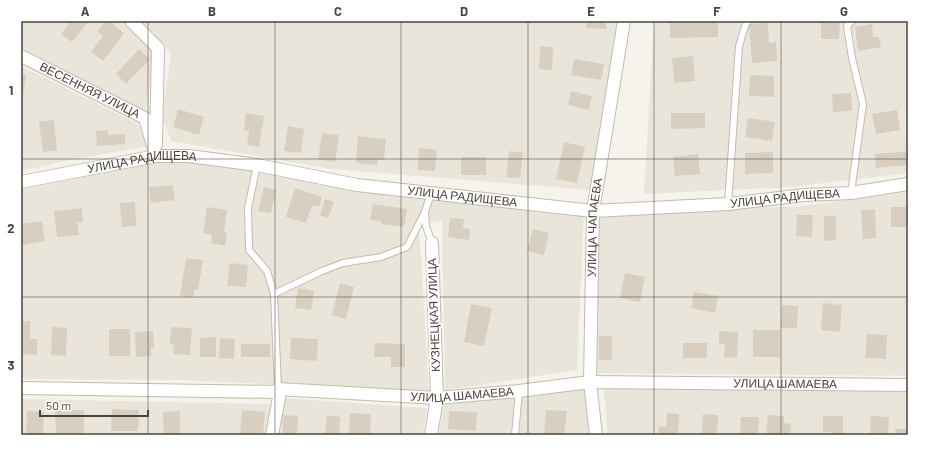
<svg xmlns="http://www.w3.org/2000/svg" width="929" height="456" font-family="Barlow,sans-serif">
	<rect width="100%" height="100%" fill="#f6f3ec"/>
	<path fill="#eae5da" d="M21 21H120L154 52 145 114 21 47Z
		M143 21H619L602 191 331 169 171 141 162 117 171 54Z
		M654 21H908V173L791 187 644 194Z
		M21 66 137 123 148 146 70 160 21 171Z
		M177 158 350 188 584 208 577 370 445 390 442 221 419 224 429 391 176 380 21 379V190Z
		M908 192V376L592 373 598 205 794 207Z
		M603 383 908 388V435H608Z
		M585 387 590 435H439L444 402Z
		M283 398 427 408 423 435H275Z
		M21 399 274 404 269 435H21Z"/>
	<path fill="#d8cfc1" d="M71 21H89L72 42 61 34Z
		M105 21H109L124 33 103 61 91 52 103 36 97 31Z
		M586 21H606V29L586 28Z
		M670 22H718V37L670 38Z
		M821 22 840 23 839 39H821Z
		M768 23 769 43 776 42 777 61 752 63 749 24Z
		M872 24 873 37H879L881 47 858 51 855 27Z
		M540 46 553 47 552 70 539 69Z
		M139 49 150 59 126 84 116 74Z
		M693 56 695 81 674 83 672 58Z
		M574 59 604 64 601 80 571 75Z
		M21 74 26 75 22 103 21 102Z
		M750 75 774 76V97L749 96Z
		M571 91 592 96 589 110 568 105Z
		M851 93 852 111 833 112 832 94Z
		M178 109 204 117 199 135 173 127Z
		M897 110 900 130 876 134 872 114Z
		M246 113 264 116 259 147 247 145 249 131 244 130Z
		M671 113H705V128L671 129Z
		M748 118 775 122 772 141 745 137Z
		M54 120 57 150 43 152 39 122Z
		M288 126 304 129 301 153 284 151Z
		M108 130V135L125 134V144L97 146 96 131Z
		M322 133 339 135 335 162 318 159Z
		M358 136 386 139 384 160 378 159 377 165 356 163Z
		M564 142 585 147 577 183 556 179Z
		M419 148 437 150 435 171 418 170Z
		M509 151 523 153 520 178 506 177Z
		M908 151V165L876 168 875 154Z
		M773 152V173L745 174V153Z
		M698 154 700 174 675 176 673 157Z
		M461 157H486V175H461Z
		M173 185 175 200 151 203 149 187Z
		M264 187 276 190 271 213 258 211Z
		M295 188 322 197 319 207 312 205 306 223 286 217Z
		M325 199 334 202 328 218 320 215Z
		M135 202 136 226 122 227 120 203Z
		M373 204 407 209 404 227 381 224V221L370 220Z
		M207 207 227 210 224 232 227 233 225 246 211 243 212 235 203 233Z
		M891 207H908V227H891Z
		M82 208 83 222 77 223 79 235 57 237 54 211Z
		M875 209 876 238 863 239 861 210Z
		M797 215H813L812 237 796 236Z
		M824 216H836V240L824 241Z
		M450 218 464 219 463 228 470 229 469 240 448 237Z
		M42 221 45 241 23 245 21 233V224Z
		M533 229 549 233 544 255 527 251Z
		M186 258 203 260 198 290 195 289 193 298 180 296Z
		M230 263 248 265 246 287 227 286Z
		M625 273 645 277 640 302 620 298Z
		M340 283 354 287 346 319 332 315Z
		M298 288 314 291 311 310 295 308Z
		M694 292 718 296 715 313 691 308Z
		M823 303 842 305 840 332 821 330Z
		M471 304 492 308 484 346 464 342Z
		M782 305 798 306 797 328H781Z
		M21 321H30V339H37V355L21 354Z
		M52 327 67 328 66 356 51 355Z
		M171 327 192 328 190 355 173 354 174 345 170 344Z
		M109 329H130V356H109Z
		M753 330H780V357H753Z
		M153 331 154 348H151V356L136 357 135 332Z
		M719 331 738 332 737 358 724 357 725 344 719 343Z
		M867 334 887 335 886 359 865 358Z
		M599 336H612V360H599Z
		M216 337V357H200V338Z
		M220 338 235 339 234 359 219 358Z
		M291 338 318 339 317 361 290 359Z
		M375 343 405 344V367H391V357H374Z
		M683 343H707V358H683Z
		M241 344H270V357H241Z
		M112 409 139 410 138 431H111Z
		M84 410V433H56L55 411Z
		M242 410 265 412 263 435H240Z
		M546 410 567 411 564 435H544Z
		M27 411 44 412 43 435H26Z
		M180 411V435H164L163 412Z
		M449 411 477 412 476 431 448 429Z
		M350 413 371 414 370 435H349Z
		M667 413 679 414 678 435H658L659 426 666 427Z
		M703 414 718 415 717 435H702Z
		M283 415 298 416 297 435H282Z
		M327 415 340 417 339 435H325Z
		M768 415 784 416V423L791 424 790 435H766Z
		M823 416H843V435H831V432H823Z
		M871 416 889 417 888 435H870Z
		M741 417H759L758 435H740Z
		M895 429H908V435H895Z"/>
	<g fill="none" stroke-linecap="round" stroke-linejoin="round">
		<defs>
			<path id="lane" d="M257 165 248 208 249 250 267 271 274 294
				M431 193 425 212 426 226 432 243
				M851 193 863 104 852 58 847 26 852 21
				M728 204 739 46 746 23 749 21
				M278 389 274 294 322 271 343 263 381 257 407 247 425 212
				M515 435 519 391"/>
			<g id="street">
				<path d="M131 21 158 48 156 145"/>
				<path id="s1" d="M21 56 145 118 156 156"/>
				<path id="s2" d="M21 182 156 156H189L257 165 357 185 593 211 728 204 804 195 851 193 908 184"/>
				<path id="s3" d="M21 388 280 392 278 389 437 398 519 391 590 382 908 385"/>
				<path d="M272 435 280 392"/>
				<path d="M431 435 437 398 432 243"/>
				<path id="s4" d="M596 435 590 382 593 211 624 21"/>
			</g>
		</defs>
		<use href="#lane" stroke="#c2bbae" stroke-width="8"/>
		<use href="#street" stroke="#c2bbae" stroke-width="14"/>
		<use href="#lane" stroke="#fff" stroke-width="6"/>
		<use href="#street" stroke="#fff" stroke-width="12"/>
	</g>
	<path fill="none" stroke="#4b4439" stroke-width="1" stroke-opacity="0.55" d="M148 21V435M275 21V435M401 21V435M528 21V435M654 21V435M781 21V435M21 159H908M21 297H908"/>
	<g text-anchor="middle" stroke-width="4" stroke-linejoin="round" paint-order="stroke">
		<g font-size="12" fill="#4b4439" stroke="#fff">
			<text dy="4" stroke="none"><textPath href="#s1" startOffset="77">ВЕСЕННЯЯ УЛИЦА</textPath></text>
			<text dy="4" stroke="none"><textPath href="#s2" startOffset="123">УЛИЦА РАДИЩЕВА</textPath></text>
			<text dy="4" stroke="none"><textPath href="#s2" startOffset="447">УЛИЦА РАДИЩЕВА</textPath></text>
			<text dy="4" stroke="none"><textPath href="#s2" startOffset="771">УЛИЦА РАДИЩЕВА</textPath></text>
			<text dy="4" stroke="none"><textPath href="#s4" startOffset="208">УЛИЦА ЧАПАЕВА</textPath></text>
			<text transform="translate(434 315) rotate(-92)" y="4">КУЗНЕЦКАЯ УЛИЦА</text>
			<text dy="4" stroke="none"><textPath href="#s3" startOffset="771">УЛИЦА ШАМАЕВА</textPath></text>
			<text dy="4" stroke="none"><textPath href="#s3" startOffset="447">УЛИЦА ШАМАЕВА</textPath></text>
		</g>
	</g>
	<rect width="929" height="456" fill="none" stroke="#ffffff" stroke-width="44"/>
	<path d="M40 410v6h108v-6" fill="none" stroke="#4b4439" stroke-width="2"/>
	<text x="46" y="410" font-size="12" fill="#4b4439" stroke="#ffffff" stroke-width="3" paint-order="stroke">50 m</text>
	<rect x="22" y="22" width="885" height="412" fill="none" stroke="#4b4439" stroke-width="1.5"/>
	<g font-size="13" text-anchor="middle" font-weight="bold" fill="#4b4439">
		<text x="85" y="16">A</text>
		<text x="212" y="16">B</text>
		<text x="338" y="16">C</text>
		<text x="464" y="16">D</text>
		<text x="591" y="16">E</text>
		<text x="717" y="16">F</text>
		<text x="844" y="16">G</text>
		<text x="11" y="95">1</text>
		<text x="11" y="233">2</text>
		<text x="11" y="370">3</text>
	</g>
</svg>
